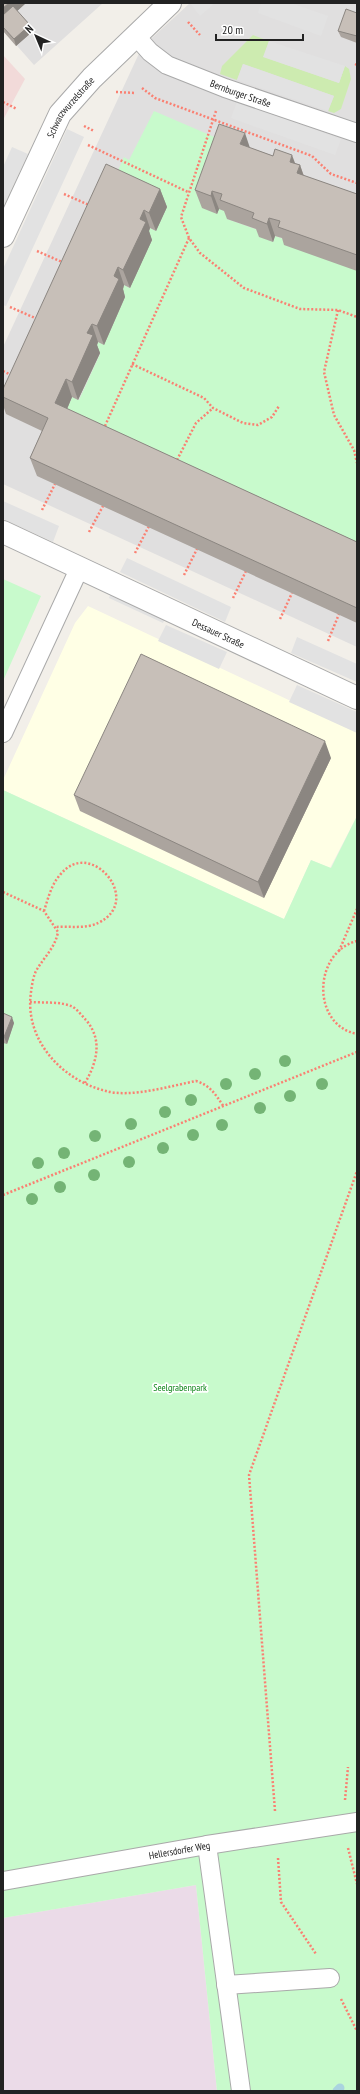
<svg xmlns="http://www.w3.org/2000/svg" width="360" height="2094" font-family="'PT Sans Narrow',sans-serif">
	<rect width="100%" height="100%" fill="#f2efe9"/>
	<path fill="#e0dfdf" d="M3 3H103L34 65 3 30Z
		M190 3H357V647L3 484V347L142 47Z"/>
	<path fill="#f2dad9" d="M3 55 25 79 3 120Z"/>
	<path fill="#ebdbe8" d="M196 1885 217 2091H3V1918Z"/>
	<path fill="#ffffe5" d="M88 606 357 732V816L330 868 311 860 284 919 3 790V780L75 623Z"/>
	<path fill="#cdebb0" d="M253 35 269 41 264 57 339 83 345 66 349 69 351 79 341 109 334 113 328 111 334 96 243 64 237 80 220 74 222 66Z"/>
	<path fill="#c8facc" d="M154 111 226 142 217 214 219 209 229 212 227 219 261 231 273 242 275 236 286 240 357 270V557L62 421 72 397 79 400 100 354 94 351 98 342 104 344 125 297 120 295 124 285 130 288 150 228 156 231 113 182 124 157 129 160Z
		M3 579 41 596 3 681Z
		M3 790 284 919 311 860 331 868 357 816V2091H217L196 1885 3 1918Z"/>
	<path fill="#e2e2e2" d="M190 3H215L200 16Z
		M261 3H291L328 16 321 36 258 13Z
		M269 41 345 66 339 83 263 57Z
		M243 64 334 96 328 111 237 80Z
		M237 102 341 139 335 155 231 118Z
		M67 129 84 137 6 306 3 305V269Z
		M12 147 28 154 3 207V167Z
		M3 501 59 526 53 542 3 519Z
		M127 558 231 607 225 622 120 572Z
		M112 590 167 615 163 623 109 598Z
		M166 625 227 652 219 669 158 641Z
		M297 637 357 664V682L291 653Z
		M297 685 357 712V733L289 702Z"/>
	<g fill="none" stroke-linecap="round" stroke-linejoin="round">
		<path stroke="#aad3df" stroke-width="9" d="M337 2091 340 2088"/>
		<defs>
			<g id="lane">
				<path id="s1" d="M135 35 150 52 167 65 225 88 357 133"/>
				<path d="M3 733 79 569"/>
				<path d="M207 1845 241 2091"/>
				<path id="s2" d="M3 1881 207 1845 357 1822"/>
				<path d="M226 1985 330 1978"/>
			</g>
			<g id="street">
				<path id="s3" d="M3 236 60 114 92 78 170 3"/>
				<path id="s4" d="M3 532 357 698"/>
			</g>
		</defs>
		<use href="#lane" stroke="#a9a9a9" stroke-width="20"/>
		<use href="#street" stroke="#a9a9a9" stroke-width="24"/>
		<path stroke="#fa8072" stroke-width="2.5" stroke-dasharray="2 2" stroke-linecap="butt" d="M188 22 200 35
			M355 64 357 65
			M142 88 155 98 312 156 331 174 357 183
			M116 92 136 93
			M3 102 17 109
			M216 111 181 217 189 238 200 253 244 288 300 309 338 310 357 317
			M84 126 94 131
			M88 145 188 192
			M64 194 89 205
			M37 251 62 262
			M10 307 35 318
			M338 310 324 372 334 415 354 450 357 463
			M3 319H4
			M132 364 204 398 213 408 243 423 258 425 272 417 279 406
			M3 371 9 374
			M105 426 189 238
			M177 460 196 423 213 408
			M42 510 55 484
			M89 532 103 506
			M135 553 149 526
			M184 575 197 549
			M233 598 246 571
			M280 619 292 593
			M328 641 339 614
			M3 892 44 911 58 932C55 948 44 957 36 971 33 977 32 985 31 992 24 1039 61 1080 106 1091 131 1098 170 1086 196 1081 210 1085 216 1095 224 1107
			M44 911C48 899 51 885 60 875 90 836 145 901 98 923 87 929 68 926 55 927
			M357 941C313 952 311 1025 357 1034
			M339 951 357 909
			M30 1002C43 1003 61 1001 73 1007 78 1010 82 1016 86 1020 103 1040 97 1062 85 1083
			M3 1195 357 1052
			M345 1800 348 1767
			M275 1811 249 1475 357 1171
			M348 1848 357 1884
			M278 1858 281 1902 316 1954
			M341 1999 357 2031"/>
		<use href="#lane" stroke="#fff" stroke-width="18"/>
		<use href="#street" stroke="#fff" stroke-width="22"/>
	</g>
	<g fill="#74b475">
		<circle cx="285" cy="1061" r="6"/>
		<circle cx="255" cy="1074" r="6"/>
		<circle cx="226" cy="1084" r="6"/>
		<circle cx="322" cy="1084" r="6"/>
		<circle cx="290" cy="1096" r="6"/>
		<circle cx="191" cy="1100" r="6"/>
		<circle cx="260" cy="1108" r="6"/>
		<circle cx="165" cy="1112" r="6"/>
		<circle cx="131" cy="1124" r="6"/>
		<circle cx="222" cy="1125" r="6"/>
		<circle cx="193" cy="1135" r="6"/>
		<circle cx="95" cy="1136" r="6"/>
		<circle cx="163" cy="1148" r="6"/>
		<circle cx="64" cy="1153" r="6"/>
		<circle cx="129" cy="1162" r="6"/>
		<circle cx="38" cy="1163" r="6"/>
		<circle cx="94" cy="1175" r="6"/>
		<circle cx="60" cy="1187" r="6"/>
		<circle cx="32" cy="1199" r="6"/>
	</g>
	<path fill="#aba49e" d="M3 3H26L17 11 30 25 32 32 16 46 3 31Z
		M357 13V43L341 37 338 31Z
		M250 148 300 165 304 176 357 194V271L284 245 282 238 275 236 273 242 259 237 256 229 227 219 224 211 219 209 217 214 202 208 195 190Z
		M160 189 167 207 156 231 150 228 149 231 152 240 130 288 124 285 123 289 125 297 104 345 98 342 97 345 100 353 78 400 72 397 67 409 357 542V623L37 476 30 458 42 431 6 414 3 405V389Z
		M331 758 264 898 80 811 74 795Z
		M3 1013 14 1023 7 1044 3 1043Z"/>
	<path fill="#8b8681" d="M9 3H26L5 22 3 18V8Z
		M30 25 32 32 16 46 14 39Z
		M245 133 251 151 240 144Z
		M292 155 298 171 300 165 306 183 303 191 290 162Z
		M160 189 167 207 156 231 149 213Z
		M212 191 219 209 217 214 211 196Z
		M144 210 150 228 149 231 152 240 130 288 123 270 140 219Z
		M269 218 275 236 273 242 267 224Z
		M118 267 124 285 123 289 125 297 104 345 97 326 114 276Z
		M92 324 98 342 97 345 100 353 78 400 72 382 87 333Z
		M66 379 72 397 62 421 55 403Z
		M325 741 331 758 264 898 258 882Z
		M12 1017 14 1023 7 1044 4 1037Z"/>
	<path fill="#c7bfb8" stroke="#8b8681" d="M3 3H9L3 8Z
		M13 6 30 25 14 39 3 27V15Z
		M346 9 357 13V36L338 31Z
		M219 124 245 133 240 144 273 156 275 149 292 155 290 162 300 165 297 173 357 194V255L278 227 280 221 269 218 267 224 252 218 254 213 220 200 222 194 212 191 211 196 195 190Z
		M106 164 160 189 149 213 144 210 140 219 146 222 123 270 118 267 114 276 119 279 97 326 92 324 87 333 93 335 72 382 66 379 55 403 357 542V608L30 458 48 418 3 397V389Z
		M141 654 325 741 258 882 74 795Z
		M3 1013 12 1017 4 1037H3Z"/>
	<g text-anchor="middle" stroke-width="3.5" stroke-linejoin="round" paint-order="stroke">
		<g font-size="10" fill="#222" stroke="#fff">
			<text dy="4" stroke="none"><textPath href="#s1" startOffset="123">Bernburger Straße</textPath></text>
			<text dy="4" stroke="none"><textPath href="#s3" startOffset="146">Schwarzwurzelstraße</textPath></text>
			<text dy="4" stroke="none"><textPath href="#s4" startOffset="238">Dessauer Straße</textPath></text>
			<text dy="4" stroke="none"><textPath href="#s2" startOffset="179">Hellersdorfer Weg</textPath></text>
		</g>
		<g font-size="10" fill="#0c8416" stroke="#fff">
			<text x="180" y="1391">Seelgrabenpark</text>
		</g>
	</g>
	<rect width="360" height="2094" fill="none" stroke="#222222" stroke-width="8"/>
	<g transform="translate(36 36) rotate(316)" stroke="#ffffff" stroke-width="3" paint-order="stroke">
	<path d="M0-3L7 15L0 10L-7 15Z" fill="#222222"/>
	<text y="-6" font-size="11" font-weight="bold" text-anchor="middle" fill="#222222">N</text>
	</g>
	<path d="M216 34v6h87v-6" fill="none" stroke="#222222" stroke-width="2"/>
	<text x="222" y="34" font-size="12" fill="#222222" stroke="#ffffff" stroke-width="3" paint-order="stroke">20 m</text>
</svg>
